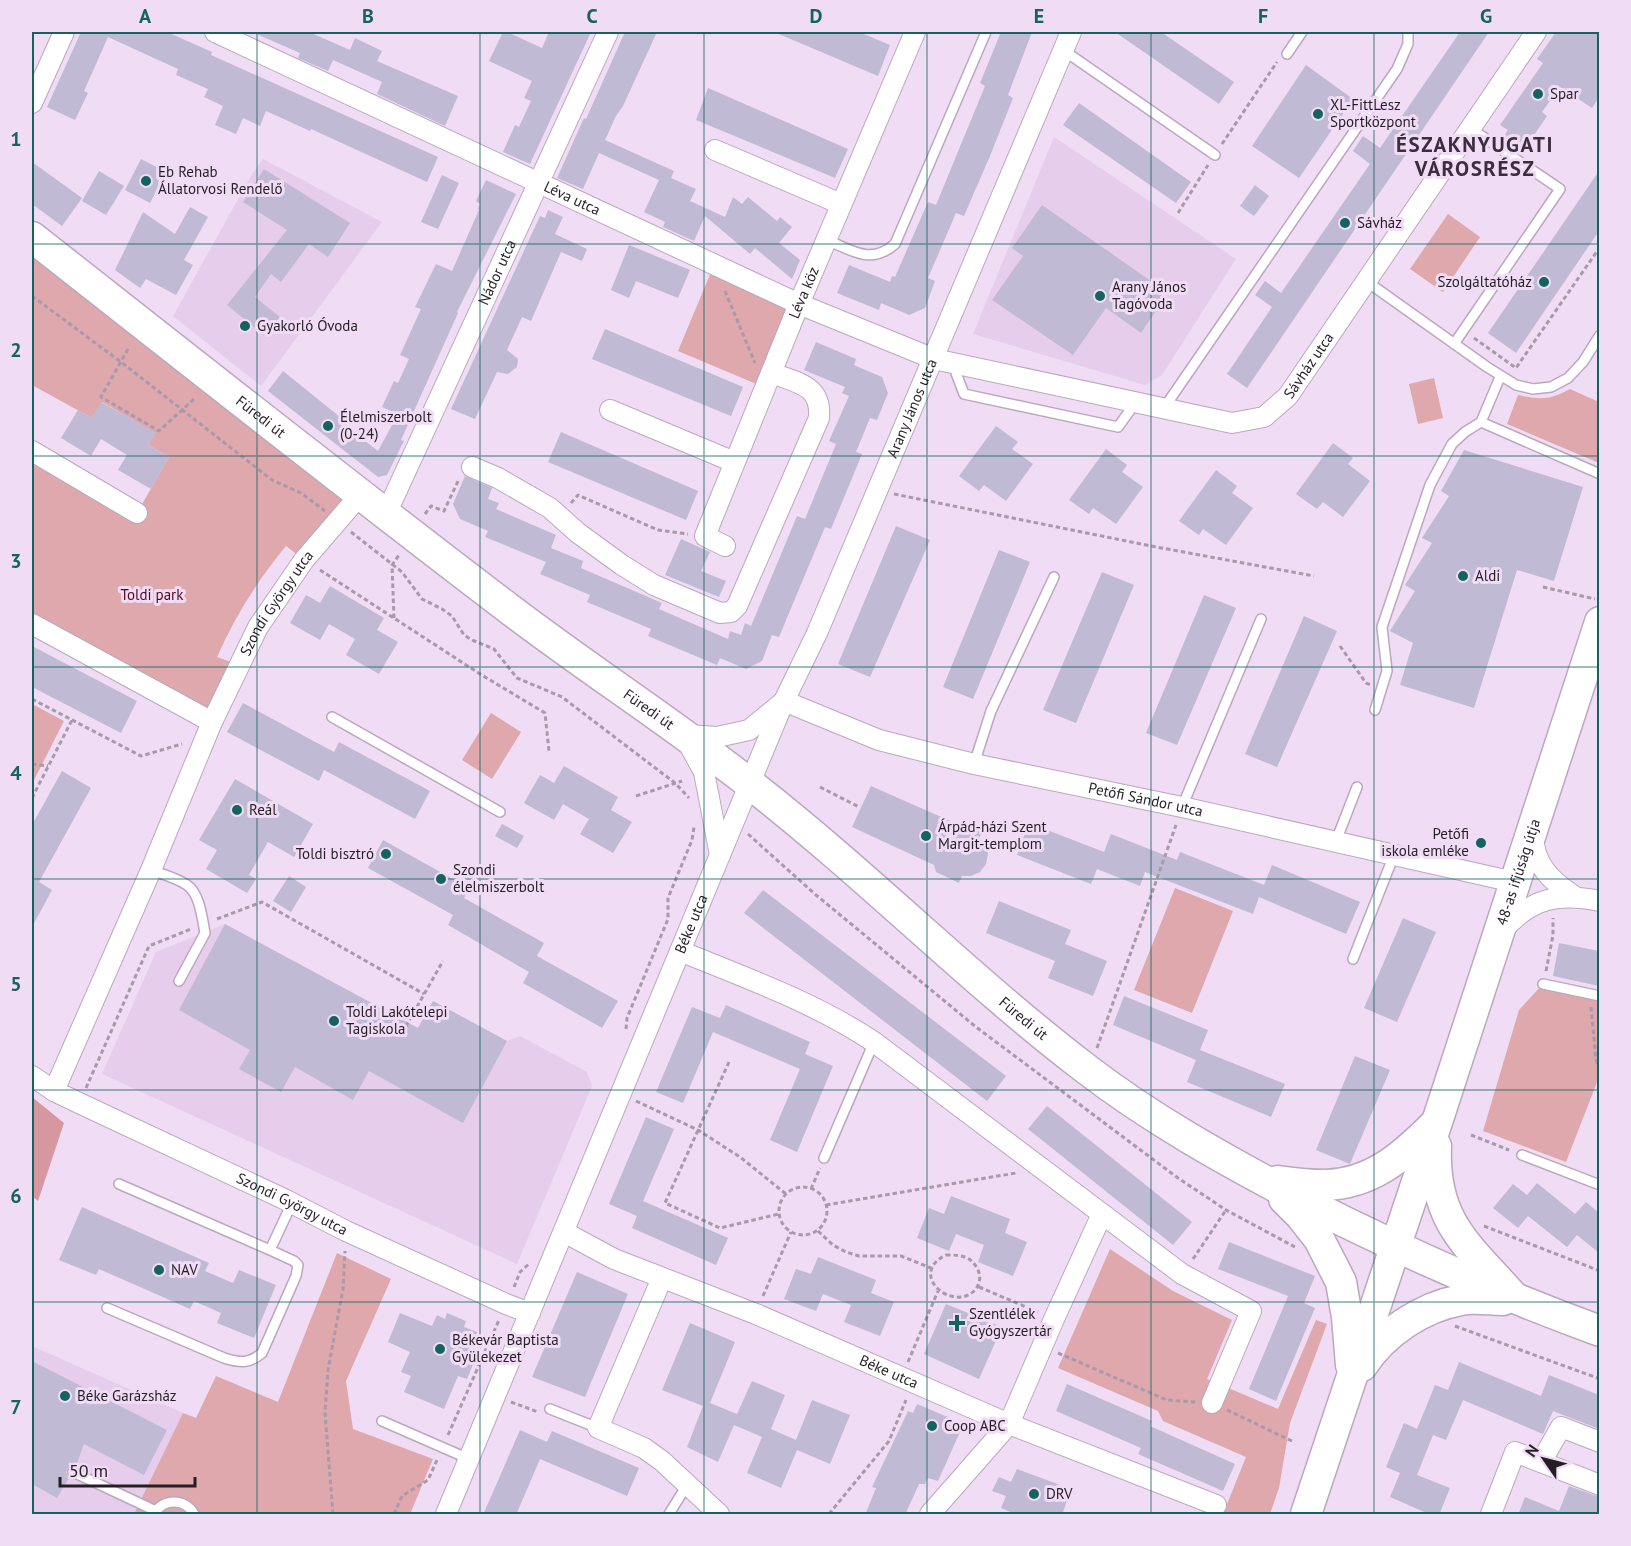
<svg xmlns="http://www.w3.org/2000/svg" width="1631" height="1546" font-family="'PT Sans',sans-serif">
	<rect width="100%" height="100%" fill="#f0dcf4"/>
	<path fill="#e6cdeb" d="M1054 137 1236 259 1162 375 1145 385 973 334Z
		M263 159 382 222 261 386 173 316 252 174Z
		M225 924 398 1017 393 1028 412 1038 433 1001 507 1041 520 1036 587 1072 592 1086 517 1264 102 1074 156 952Z
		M32 1346 183 1413 134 1514H32Z"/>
	<path fill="#dea8ac" d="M1448 214 1480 237 1443 292 1410 269Z
		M32 237 360 495 304 560 286 546C258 580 235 616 217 657L239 665 212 722 32 624V451L137 513 169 457 148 445 155 433 102 402 92 418 32 385Z
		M714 265 799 304 766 388 678 351Z
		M1434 378 1443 418 1418 424 1409 384Z
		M1570 389 1599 402V463L1507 424 1518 395C1541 400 1550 400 1570 389Z
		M32 704 64 721 32 784Z
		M491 713 521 732 492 779 462 760Z
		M1175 888 1233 911 1192 1013 1134 990Z
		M1543 984 1599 996V1077L1566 1162 1483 1131 1519 1010Z
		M1110 1249 1173 1291 1232 1320 1207 1379 1278 1409 1316 1320 1327 1324 1290 1423 1279 1488 1270 1514H1223L1246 1457 1163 1421 1158 1411 1058 1368Z
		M337 1253 391 1279 346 1381 353 1429 433 1459 410 1514H134L183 1413 196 1418 216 1376 278 1402Z"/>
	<path fill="#d6989e" d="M32 1097 64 1123 38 1201 32 1196Z"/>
	<path fill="#c0bad5" d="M81 32H167L212 52 211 55 438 157 427 182 311 129 310 131 266 111 260 126 243 118 236 134 215 125 223 106 204 97 208 89 176 75 178 69 108 37 84 91 88 93 75 120 47 107Z
		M252 32H309L350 50 355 38 382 51 377 61 458 96 445 126 377 94 382 82 333 60 328 71 298 58 300 53Z
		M503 32H507L542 48 549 32H591L530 164 503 152 515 125 519 127 531 101 524 98 532 81 489 61Z
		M625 32H657L623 106 616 116 605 140 674 171 671 178 696 189 690 201 725 217 733 197 742 204 748 197 777 221 780 217 792 227 779 243 800 260 792 279 755 248 750 254 705 216 694 241 663 227 665 222 644 212 659 180 599 153 583 189 557 178 584 118 586 119Z
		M774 32H859L890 45 878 76Z
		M1001 32H1032L1008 95 1013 98 990 156 964 216 956 213 928 278 935 281 925 308 909 315 881 303 879 310 837 293 849 265 890 282 892 276 895 277 928 202 936 205 985 86 980 83Z
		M1115 32H1161L1234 82 1219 104Z
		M1460 32H1489L1247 388 1227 374 1272 307 1255 295 1265 281 1281 293 1370 164 1353 151 1363 136 1380 148Z
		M1556 32H1599V97L1592 108 1560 87 1542 112 1547 116 1522 153 1502 139 1508 130 1500 125 1543 63 1537 59Z
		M1306 65 1353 99 1299 178 1252 146Z
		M708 88 848 149 835 178 696 120Z
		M1079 103 1191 182 1176 203 1063 125Z
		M141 159 166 172 150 203 125 190Z
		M32 162 82 198 62 226 32 204Z
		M264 169 350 223 328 257 309 244 281 282 271 274 255 297 280 317 264 335 227 305 287 230 243 202Z
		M99 171 124 186 106 215 82 201Z
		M1599 171V231L1516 353 1488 333Z
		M442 175 459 183 438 229 421 222Z
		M486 180 516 194 457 312 458 313 401 440 404 441 387 475 378 477 268 391 283 371 340 417 338 420 378 451 398 414 382 407 394 381 398 383 409 359 400 355 421 309 415 307 436 264 452 271 479 210 478 209 480 204 476 201Z
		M1255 185 1269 196 1254 216 1240 206Z
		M1042 205 1168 293 1141 333 1106 308 1073 355 992 300 1023 256 1012 248Z
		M190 207 208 217 184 260 193 265 176 295 146 279 140 288 115 270 143 212 175 234Z
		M548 210 563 217 555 234 587 249 582 261 561 252 531 321 522 317 507 350 518 359 517 367 508 374 497 372 475 419 451 409 540 216 545 218Z
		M629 245 690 270 678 298 636 281 629 298 611 290Z
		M605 329 743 387 731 416 592 359Z
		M816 342 856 359 854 365 882 377 888 393 877 420 870 418 856 452 862 454 831 529 825 527 779 637 772 635 762 661 746 669 720 658 717 665 648 636 651 629 587 602 590 595 540 574 546 562 485 537 488 531 460 519 453 504 465 476 492 488 488 499 499 503 496 509 556 535 551 548 583 561 581 568 662 603 659 609 728 639 730 631 741 635 745 623 751 626 797 516 805 519 836 444 829 441 849 396 842 393 845 387 804 370Z
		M101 402 156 433 148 445 169 457 151 489 118 470 127 455 101 439 91 456 61 438 78 410 92 418Z
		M996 426 1018 442 1012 449 1033 464 1006 501 984 485 979 491 959 476Z
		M561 432 698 491 686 520 548 462Z
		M1333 443 1353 458 1348 464 1370 481 1343 517 1323 502 1317 509 1296 494Z
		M1106 449 1127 465 1122 472 1143 487 1116 524 1093 508 1089 514 1069 500Z
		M1464 450 1583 487 1554 581 1517 570 1474 708 1400 685 1413 643 1390 631 1415 591 1405 585 1432 543 1422 538 1449 496 1441 491Z
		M1216 470 1237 486 1232 493 1253 508 1226 545 1203 529 1199 535 1179 521Z
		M896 526 930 540 870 677 838 664Z
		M681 539 710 552 701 571 726 581 719 597 665 575Z
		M999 550 1030 562 973 699 943 687Z
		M1102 572 1134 585 1076 723 1043 710Z
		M330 586 384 618 377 630 398 642 379 674 346 655 355 639 329 624 320 640 290 623 306 595 320 603Z
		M1204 595 1236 608 1177 745 1146 733Z
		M1304 616 1337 631 1277 767 1245 754Z
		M32 646 137 701 121 733 32 687Z
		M243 703 334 752 339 742 430 791 415 819 324 770 319 781 227 732Z
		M564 766 618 797 611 810 632 822 613 853 580 834 589 819 563 804 554 820 524 803 540 775 554 783Z
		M62 771 91 788 39 882 52 890 32 927V825Z
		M235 779 313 824 294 857 268 842 249 875 256 879 247 893 206 869 217 850 199 840Z
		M871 786 957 824 963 822 982 832 979 839 986 845 988 854 986 864 980 872 971 876H962L959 883 936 872 934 865 852 827Z
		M1029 823 1104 852 1111 834 1177 860 1180 852 1264 885 1272 865 1360 902 1346 934 1259 897 1253 914 1145 872 1140 886 1097 869 1091 884 1017 855Z
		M502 824 524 836 517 848 495 836Z
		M383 840 469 888 464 898 544 943 537 956 618 1001 602 1028 523 983 529 972 448 925 453 915 368 868Z
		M289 876 306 887 291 912 273 901Z
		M763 890 1006 1076 987 1101 744 913Z
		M999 901 1071 930 1065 944 1107 961 1093 996 1048 978 1055 961 986 933Z
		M1403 918 1436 932 1397 1022 1364 1008Z
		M225 924 418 1028 433 1001 507 1041 463 1123 369 1071 353 1100 295 1067 281 1092 239 1069 250 1050 179 1010Z
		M1559 943 1599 951V986L1553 976Z
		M1124 996 1208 1030 1196 1060 1113 1025Z
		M726 1005 810 1042 805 1054 833 1066 797 1152 770 1140 800 1069 713 1032 683 1103 656 1092 692 1007 720 1018Z
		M1200 1050 1285 1084 1271 1117 1187 1082Z
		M1355 1056 1390 1070 1350 1164 1316 1150Z
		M1047 1106 1192 1222 1173 1245 1028 1129Z
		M646 1117 674 1129 643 1201 728 1238 716 1265 632 1228 637 1216 609 1204Z
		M1537 1183 1575 1214 1586 1202 1599 1213V1253L1577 1235 1567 1247 1528 1216 1518 1228 1493 1208 1513 1184 1527 1195Z
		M951 1196 1010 1219 1005 1233 1027 1242 1013 1276 978 1262 984 1245 956 1234 949 1251 917 1238 929 1208 944 1214Z
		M82 1207 209 1263 205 1271 233 1283 239 1270 276 1285 254 1338 217 1323 221 1313 194 1301 190 1309 99 1269 96 1275 59 1260Z
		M1229 1242 1315 1276 1304 1303 1315 1308 1276 1401 1249 1389 1288 1296 1218 1269Z
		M818 1257 876 1280 871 1293 894 1302 880 1336 844 1322 851 1305 823 1294 816 1311 784 1299 796 1269 811 1274Z
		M577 1272 628 1294 585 1397 532 1377Z
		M946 1304 1002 1327 979 1379 924 1354Z
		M400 1313 432 1326 437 1315 445 1319 447 1313 466 1321 464 1327 477 1332 468 1354 476 1357 467 1379 458 1376 444 1409 404 1392 411 1376 401 1372 410 1352 388 1342Z
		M690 1323 735 1342 710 1403 737 1414 752 1381 785 1395 771 1429 796 1440 812 1400 850 1415 830 1464 797 1450 781 1488 747 1473 762 1437 734 1425 718 1462 687 1447 703 1406 662 1390Z
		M32 1361 167 1430 144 1475 84 1444 76 1466 72 1465 67 1469 66 1473 69 1478 57 1498 32 1484Z
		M1459 1362 1541 1396 1549 1375 1599 1395V1429L1553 1411 1543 1434 1463 1400 1446 1440 1433 1435 1417 1475 1450 1488 1439 1515H1431L1390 1497 1400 1473 1386 1467 1404 1423 1417 1429 1435 1385 1448 1390Z
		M1067 1384 1152 1421 1150 1426 1235 1464 1223 1491 1138 1454 1141 1448 1056 1411Z
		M917 1404 957 1421 954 1430 960 1432 938 1481 928 1478 925 1484H919L905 1515H865L876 1488 872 1487 908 1411 913 1413Z
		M520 1430 547 1442 552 1431 639 1468 627 1496 540 1459 516 1515H483Z
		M1017 1469 1071 1489 1062 1515H1018L1001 1508 1006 1496 992 1491 999 1477 1011 1482Z
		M1569 1486 1599 1497V1515H1518L1525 1497 1559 1511Z"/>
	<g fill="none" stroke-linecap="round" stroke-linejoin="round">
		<defs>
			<path id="service" d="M1063 50 1215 155
				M1287 54 1302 32
				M827 240C853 251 871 265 895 244L986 32
				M1366 281 1487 367 1516 385 1533 389 1551 387 1568 378 1583 362 1600 335
				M1454 344 1560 189 1470 128
				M953 365 964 394 1118 427 1136 402
				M1164 408 1397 69 1408 44V32
				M1481 422 1500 377
				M1375 710 1387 671 1382 627 1430 485 1452 444 1465 432 1481 422 1600 474
				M332 717 500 812
				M974 764 991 711 1054 577
				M1182 807 1261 619
				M1336 841 1357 787
				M151 870C162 874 177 878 187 885 200 894 202 918 205 933L179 981
				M1353 959 1394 855
				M1543 984 1600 996
				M1522 1155 1600 1185
				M824 1158 874 1042
				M119 1184 270 1250
				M107 1308 224 1358C240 1363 249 1364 262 1353L296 1276 298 1265 294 1261 270 1250 292 1203
				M550 1409 598 1428
				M382 1421 469 1459
				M73 1472 156 1511
				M154 1514C163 1498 185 1498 194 1514
				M669 1514 687 1485"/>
			<g id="minor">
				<path id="s1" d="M215 32 799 304 934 359 1232 423 1264 417 1288 396 1536 32"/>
				<path d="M32 103 64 32"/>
				<path d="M715 150 841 204"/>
				<path d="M610 410 734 462"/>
				<path d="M32 451 137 513"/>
				<path d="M472 467 498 478 550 508 578 533 622 565 654 585 720 613 731 612 737 606 819 418C822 385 797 383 772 373"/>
				<path id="s2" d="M386 514 608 32"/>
				<path id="s3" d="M725 546 705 536 799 304 915 32"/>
				<path d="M32 624 212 722"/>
				<path id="s4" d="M784 701 879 740 974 764 1182 807 1514 882"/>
				<path d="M687 735 717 737 749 730 782 703"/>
				<path d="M687 741 704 772 720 855"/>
				<path d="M1533 835C1534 865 1551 881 1574 896"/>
				<path d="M1505 928C1533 897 1560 893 1600 901"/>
				<path d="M680 951C746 978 814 1002 874 1042L1182 1274 1251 1311 1212 1403"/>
				<path id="s5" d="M32 1076 54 1091 79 1103 284 1199 346 1231 506 1304 530 1313"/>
				<path id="s6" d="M54 1091 151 870 212 722 258 627 304 560 360 495"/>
				<path id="s7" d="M564 1232 614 1259 756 1314 1009 1424 1216 1505"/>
				<path d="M662 1278 598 1428 644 1448 662 1461 719 1514"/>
				<path d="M1541 1462 1561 1427 1600 1442"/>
				<path id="s8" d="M446 1514 784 701 817 633 1071 32"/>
				<path d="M930 1514 1009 1424 1054 1319 1102 1214"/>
				<path d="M1491 1514 1515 1452 1600 1485"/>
			</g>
			<g id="primary">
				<path id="s9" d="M32 237C191 362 350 488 512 611 591 671 675 725 754 787 868 876 970 980 1085 1068 1151 1119 1225 1160 1299 1199 1397 1249 1496 1293 1600 1331"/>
				<path d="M1436 1146C1433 1219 1465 1243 1510 1293"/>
				<path d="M1278 1181C1293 1183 1309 1185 1325 1185 1371 1184 1402 1157 1433 1126"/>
				<path d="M1284 1199 1301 1216 1319 1239 1341 1282 1347 1317 1351 1365"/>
				<path d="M1362 1366C1383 1333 1422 1307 1461 1300 1474 1297 1490 1300 1503 1300"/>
				<path id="s10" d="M1306 1514 1437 1122 1600 622"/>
			</g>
		</defs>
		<use href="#service" stroke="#bba8be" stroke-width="12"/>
		<use href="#minor" stroke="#bba8be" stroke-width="22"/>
		<use href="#primary" stroke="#bba8be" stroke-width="33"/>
		<path stroke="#a899ab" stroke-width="3" stroke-dasharray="4.5 3" stroke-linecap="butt" d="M1222 144 1277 62
			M1178 213 1208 165
			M725 291 755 363
			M32 296 121 362 272 480 301 493 325 511
			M1474 338 1516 368 1600 247
			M128 349 101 397 159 431 194 399
			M894 494 1151 546 1314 576
			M571 503 578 495 658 530 688 534
			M425 514 431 506 444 511 459 479
			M351 532 402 572 422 599 442 609 452 616 464 635 472 640 494 649 517 678 562 697 675 783 689 798
			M320 570 480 674 545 713 549 751
			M1543 587 1595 599
			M394 618 392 565 399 555
			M1340 646 1366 683 1371 685
			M32 699 141 756 182 744
			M32 764 48 766
			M820 787 859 807
			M636 796 682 781
			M32 798 72 720
			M748 834 816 895 976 1027 1178 1178 1226 1210 1295 1247
			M217 919 262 902 424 994
			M1546 971 1553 935V918
			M1591 1007 1596 1060 1600 1067
			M626 1029 627 1018 668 919V898L692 840 694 827
			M402 1033 443 961
			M1097 1048 1176 825
			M729 1062 665 1203 720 1228 779 1214
			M86 1088 149 946 191 929
			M636 1101 698 1130 740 1157 786 1194
			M1471 1135 1509 1150
			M779 1211a24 24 0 1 1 48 0a24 24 0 1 1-48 0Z
			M811 1189 820 1168
			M826 1205 1016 1173
			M1484 1226 1600 1271
			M818 1231 833 1245 846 1252 859 1256H901L931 1268
			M946 1255C954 1255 962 1255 969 1259 980 1267 984 1281 974 1291 952 1312 907 1274 946 1255Z
			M1193 1259 1226 1210
			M514 1287 520 1272 530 1263
			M979 1287 1038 1312
			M763 1296 791 1232
			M1455 1326 1600 1379
			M1058 1353 1167 1400 1195 1402
			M908 1362 938 1291
			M511 1402 538 1412
			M1227 1410 1292 1441
			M448 1435 499 1320
			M333 1514 325 1413 328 1370 343 1289 345 1251
			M394 1514 402 1496 428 1480 437 1460
			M829 1514 889 1441 906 1400"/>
		<use href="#service" stroke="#fff" stroke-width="9"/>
		<use href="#minor" stroke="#fff" stroke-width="20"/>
		<use href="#primary" stroke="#fff" stroke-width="30"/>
	</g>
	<path fill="none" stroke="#146360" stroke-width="1.5" stroke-opacity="0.55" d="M257 32V1514M480 32V1514M704 32V1514M927 32V1514M1151 32V1514M1374 32V1514M32 244H1600M32 456H1600M32 667H1600M32 879H1600M32 1090H1600M32 1302H1600"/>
	<g fill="#146360" stroke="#f0dcf4" stroke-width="2">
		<circle cx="1538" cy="94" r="6"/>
		<circle cx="1318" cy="114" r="6"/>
		<circle cx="146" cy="181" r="6"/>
		<circle cx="1345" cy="223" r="6"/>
		<circle cx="1544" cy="282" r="6"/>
		<circle cx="1100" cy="296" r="6"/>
		<circle cx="245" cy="326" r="6"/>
		<circle cx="328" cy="426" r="6"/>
		<circle cx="1463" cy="576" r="6"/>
		<circle cx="237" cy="810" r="6"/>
		<circle cx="926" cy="836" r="6"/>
		<circle cx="1481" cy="843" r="6"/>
		<circle cx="386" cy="854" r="6"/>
		<circle cx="441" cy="879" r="6"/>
		<circle cx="334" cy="1021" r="6"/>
		<circle cx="159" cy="1270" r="6"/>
		<path d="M954 1314h6v6h6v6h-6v6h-6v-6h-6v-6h6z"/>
		<circle cx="440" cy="1349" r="6"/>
		<circle cx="65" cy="1396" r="6"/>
		<circle cx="932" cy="1426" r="6"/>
		<circle cx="1034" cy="1494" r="6"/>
	</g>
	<g text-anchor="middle" stroke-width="6" stroke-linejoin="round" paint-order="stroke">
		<g font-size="15" fill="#251e27" stroke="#f0dcf4" text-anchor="start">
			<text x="1550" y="99">Spar</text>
			<text x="1330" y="110">XL-FittLesz<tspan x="1330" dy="17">Sportközpont</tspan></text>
			<text x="158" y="177">Eb Rehab<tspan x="158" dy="17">Állatorvosi Rendelő</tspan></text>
			<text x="1357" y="228">Sávház</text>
			<text x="1532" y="287" text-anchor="end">Szolgáltatóház</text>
			<text x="1112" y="292">Arany János<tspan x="1112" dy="17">Tagóvoda</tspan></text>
			<text x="257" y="331">Gyakorló Óvoda</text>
			<text x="340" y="422">Élelmiszerbolt<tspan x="340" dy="17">(0-24)</tspan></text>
			<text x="1475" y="581">Aldi</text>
			<text x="249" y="815">Reál</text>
			<text x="938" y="832">Árpád-házi Szent<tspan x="938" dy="17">Margit-templom</tspan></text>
			<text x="1469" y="839" text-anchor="end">Petőfi<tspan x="1469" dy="17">iskola emléke</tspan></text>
			<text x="374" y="859" text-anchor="end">Toldi bisztró</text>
			<text x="453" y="875">Szondi<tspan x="453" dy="17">élelmiszerbolt</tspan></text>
			<text x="346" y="1017">Toldi Lakótelepi<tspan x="346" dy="17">Tagiskola</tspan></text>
			<text x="171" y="1275">NAV</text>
			<text x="969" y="1319">Szentlélek<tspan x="969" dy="17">Gyógyszertár</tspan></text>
			<text x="452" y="1345">Békevár Baptista<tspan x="452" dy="17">Gyülekezet</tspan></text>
			<text x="77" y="1401">Béke Garázsház</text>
			<text x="944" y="1431">Coop ABC</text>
			<text x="1046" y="1499">DRV</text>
		</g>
		<g font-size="15" fill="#251e27" stroke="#f0dcf4">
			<text dy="5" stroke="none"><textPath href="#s1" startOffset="394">Léva utca</textPath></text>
			<text dy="5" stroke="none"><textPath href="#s2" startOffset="266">Nádor utca</textPath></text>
			<text dy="5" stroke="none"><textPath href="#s3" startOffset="285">Léva köz</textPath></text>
			<text dy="5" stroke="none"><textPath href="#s1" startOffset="1196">Sávház utca</textPath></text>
			<text dy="5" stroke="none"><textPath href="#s8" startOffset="1200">Arany János utca</textPath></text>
			<text dy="5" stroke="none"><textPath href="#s9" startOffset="291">Füredi út</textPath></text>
			<text dy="5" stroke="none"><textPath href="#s6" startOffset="537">Szondi György utca</textPath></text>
			<text dy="5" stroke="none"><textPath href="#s9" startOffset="777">Füredi út</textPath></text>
			<text dy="5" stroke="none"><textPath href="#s4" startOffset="376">Petőfi Sándor utca</textPath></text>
			<text dy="5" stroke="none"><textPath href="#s10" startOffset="676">48-as ifjúság útja</textPath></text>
			<text dy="5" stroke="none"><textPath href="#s8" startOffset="639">Béke utca</textPath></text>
			<text dy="5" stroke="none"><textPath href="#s9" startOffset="1263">Füredi út</textPath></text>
			<text dy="5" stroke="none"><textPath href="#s5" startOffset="290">Szondi György utca</textPath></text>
			<text dy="5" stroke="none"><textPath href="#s7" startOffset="354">Béke utca</textPath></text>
		</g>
		<g font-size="15" fill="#53081c" stroke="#f0dcf4">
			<text x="152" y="600">Toldi park</text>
		</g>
		<g font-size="21" font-weight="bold" letter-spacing="1.5" fill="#3d2d40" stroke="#f0dcf4">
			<text x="1475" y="152">ÉSZAKNYUGATI<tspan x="1475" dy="24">VÁROSRÉSZ</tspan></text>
		</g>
	</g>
	<rect width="1631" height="1546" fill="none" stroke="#f0dcf4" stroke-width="66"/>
	<g transform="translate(1544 1459) rotate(305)" stroke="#f0dcf4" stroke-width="4.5" paint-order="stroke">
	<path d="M0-4.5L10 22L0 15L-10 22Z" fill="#251e27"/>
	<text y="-9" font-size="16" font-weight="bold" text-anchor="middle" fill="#251e27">N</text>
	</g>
	<path d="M60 1477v9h135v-9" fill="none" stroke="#251e27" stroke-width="3"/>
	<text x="69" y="1477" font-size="18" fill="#251e27" stroke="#f0dcf4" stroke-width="4.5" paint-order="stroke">50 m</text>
	<rect x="33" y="33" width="1565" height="1480" fill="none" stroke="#146360" stroke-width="2"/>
	<g font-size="20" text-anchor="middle" font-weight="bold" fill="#146360">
		<text x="145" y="23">A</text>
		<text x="368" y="23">B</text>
		<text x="592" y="23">C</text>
		<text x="816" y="23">D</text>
		<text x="1039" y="23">E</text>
		<text x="1263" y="23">F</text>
		<text x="1486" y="23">G</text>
		<text x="16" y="146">1</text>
		<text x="16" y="357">2</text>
		<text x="16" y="568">3</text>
		<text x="16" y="780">4</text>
		<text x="16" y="991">5</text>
		<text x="16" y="1203">6</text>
		<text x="16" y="1414">7</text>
	</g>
</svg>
